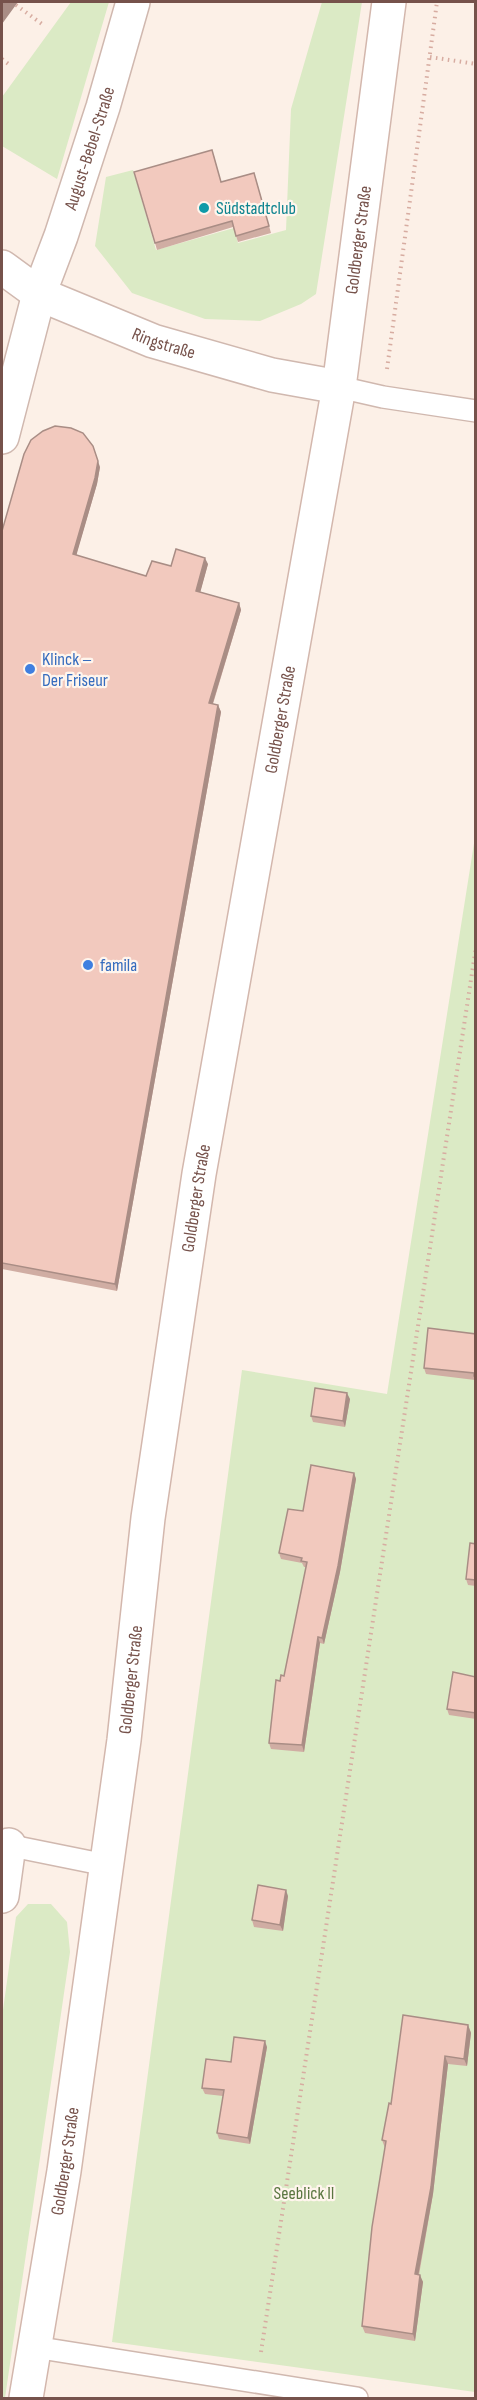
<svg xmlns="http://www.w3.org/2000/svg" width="477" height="2400" font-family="'Sofia Sans Condensed',sans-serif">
	<rect width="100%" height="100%" fill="#fcf0e7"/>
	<path fill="#dbeac5" d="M71 2H109L57 179 2 146V97Z
		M322 2H362L316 294 301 304 260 321 205 319 132 293 95 246 106 177 133 170 156 250 234 228 238 243 286 230 291 109Z
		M475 837V2392L112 2342 242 1370 387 1394Z
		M28 1904H51L67 1922 70 1952 5 2398H2V2017L16 1917Z"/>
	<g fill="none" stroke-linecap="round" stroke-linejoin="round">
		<defs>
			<path id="lane" d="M339 387 383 397 476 411
				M2 1844 106 1865
				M34 2347 357 2398"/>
			<g id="street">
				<path id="s1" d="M2 267 39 294 153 341 272 375 339 387"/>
				<path id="s2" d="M2 437 39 294 61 236 103 107 133 2"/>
				<path d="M2 1896 9 1845"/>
			</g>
			<g id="secondary">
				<path id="s3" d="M26 2398 64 2171 124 1740 148 1518 199 1174 339 387 389 2"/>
			</g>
		</defs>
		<use href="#lane" stroke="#d0b8af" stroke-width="24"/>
		<use href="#street" stroke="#d0b8af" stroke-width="36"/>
		<use href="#secondary" stroke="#d3b7ad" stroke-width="36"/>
		<path stroke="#d7aca1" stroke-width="4" stroke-dasharray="1.5 4.5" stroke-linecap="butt" d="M16 5 42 24
			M430 57 476 64
			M2 59 11 66
			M387 369 437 2
			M261 2352 476 947"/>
		<use href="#lane" stroke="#fff" stroke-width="21"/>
		<use href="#street" stroke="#fff" stroke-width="33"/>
		<use href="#secondary" stroke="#fff" stroke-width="33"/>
	</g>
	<path fill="#d0ada3" d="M214 156 221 182 256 179 271 233 238 242 233 227 157 250 155 243Z
		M100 467 97 484 76 555 146 576 171 566 208 564 200 592 239 603 241 610 213 704 218 705 221 712 117 1291 2 1269V531Z
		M476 1334V1381L475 1380 426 1374 424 1368Z
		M350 1399 345 1427 313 1422 311 1416Z
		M354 1473 356 1479 340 1572 324 1644 320 1643 304 1752 271 1749 269 1743 280 1681 284 1676 306 1567H304L302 1563 281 1559 279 1553 303 1511Z
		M476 1544V1586L468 1585 466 1579Z
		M476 1677V1719L449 1715 447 1709Z
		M288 1896 283 1931 254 1927 252 1920Z
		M468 2025 471 2033 467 2066 448 2064 433 2194 419 2275 423 2282 415 2341 365 2333 362 2326 385 2148 382 2140Z
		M267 2047 250 2144 219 2139 217 2133 223 2096 205 2094 202 2088 231 2062Z"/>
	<path fill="#a98d85" d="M2 2H18L2 24Z
		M93 446 100 467 97 484 75 560 73 554Z
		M205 558 208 564 199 597 196 591Z
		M239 603 241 610 211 709 209 703Z
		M218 705 221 712 117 1291 115 1284Z
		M347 1393 350 1399 345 1427 343 1421Z
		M354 1473 356 1479 340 1572 324 1644 322 1638Z
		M318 1637 320 1643 304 1752 302 1745Z
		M286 1890 288 1896 283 1931 280 1925Z
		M468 2025 471 2033 467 2066 464 2059Z
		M265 2041 267 2047 250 2144 248 2138Z
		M445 2056 448 2064 433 2194 417 2282 415 2274Z
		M420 2275 423 2282 415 2341 413 2334Z"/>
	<path fill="#f2c9be" stroke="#a98d85" stroke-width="1.5" d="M212 150 221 182 254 173 269 226 236 236 232 221 155 243 134 172Z
		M55 426 71 428 83 433 93 446 98 461 95 478 73 554 146 576 152 561 171 566 176 549 205 558 196 591 239 603 209 703 218 705 115 1284 2 1263V531L24 454 31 440 43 431Z
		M428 1328 476 1334V1376H474V1373L424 1368Z
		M315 1388 347 1393 343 1421 311 1416Z
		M311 1465 354 1473 338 1566 322 1638 318 1637 302 1745 269 1743 276 1680 280 1681 281 1675 284 1676 307 1562 301 1561 302 1558 279 1553 288 1509 303 1511Z
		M470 1543 476 1544V1580L466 1579Z
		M453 1672 476 1677V1713L447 1709Z
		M258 1885 286 1890 280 1925 252 1920Z
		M403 2015 468 2025 464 2059 445 2056 431 2187 415 2274 420 2275 413 2334 362 2326 372 2227 386 2141 382 2140 389 2103 391 2104Z
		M234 2037 265 2041 248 2138 217 2133 224 2090 202 2088 206 2059 231 2062Z"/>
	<circle fill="#0f9aa8" stroke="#fff5ed" stroke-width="2" cx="204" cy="208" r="6"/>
	<g fill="#3f7fe0" stroke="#fff5ed" stroke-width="2">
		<circle cx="30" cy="669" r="6"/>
		<circle cx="88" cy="965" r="6"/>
	</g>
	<g text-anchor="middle" stroke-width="4.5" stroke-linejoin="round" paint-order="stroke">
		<g font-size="18" fill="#76524b" stroke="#fff5ed">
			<text dy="6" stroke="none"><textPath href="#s2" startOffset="302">August-Bebel-Straße</textPath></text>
			<text dy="6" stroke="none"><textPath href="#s3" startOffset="2184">Goldberger Straße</textPath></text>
			<text dy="6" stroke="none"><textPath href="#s1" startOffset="180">Ringstraße</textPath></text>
			<text dy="6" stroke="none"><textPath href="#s3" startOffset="1698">Goldberger Straße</textPath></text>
			<text dy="6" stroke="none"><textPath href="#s3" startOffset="1212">Goldberger Straße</textPath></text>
			<text dy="6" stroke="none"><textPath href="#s3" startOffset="726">Goldberger Straße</textPath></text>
			<text dy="6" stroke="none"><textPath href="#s3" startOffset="240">Goldberger Straße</textPath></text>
		</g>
		<g font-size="18" fill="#0d838f" stroke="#fff5ed" text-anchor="start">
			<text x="216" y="214">Südstadtclub</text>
		</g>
		<g font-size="18" fill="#366cbe" stroke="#fff5ed" text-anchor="start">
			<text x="42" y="665">Klinck –<tspan x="42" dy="21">Der Friseur</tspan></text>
			<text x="100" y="971">famila</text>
		</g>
		<g font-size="18" fill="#5a7640" stroke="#fff5ed">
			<text x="304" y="2199">Seeblick II</text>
		</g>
	</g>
	<rect width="477" height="2400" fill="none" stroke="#76524b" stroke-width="6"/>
</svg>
